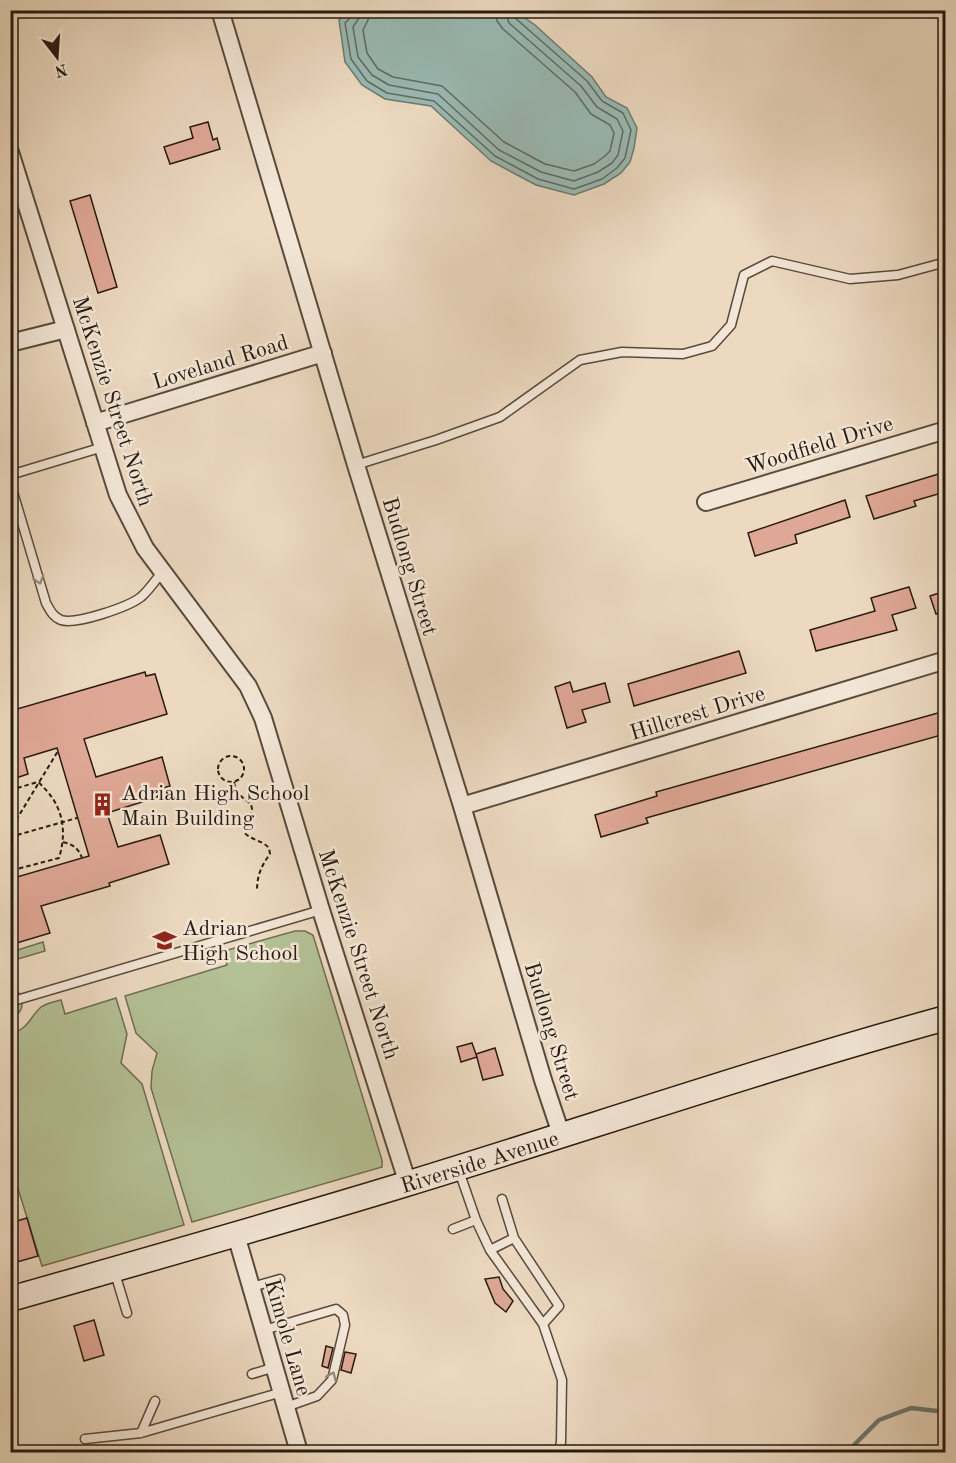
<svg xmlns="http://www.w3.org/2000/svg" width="956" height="1463" font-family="'Old Standard TT',serif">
	<rect width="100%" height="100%" fill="#ecd9c0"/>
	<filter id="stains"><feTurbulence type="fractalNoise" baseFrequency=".00333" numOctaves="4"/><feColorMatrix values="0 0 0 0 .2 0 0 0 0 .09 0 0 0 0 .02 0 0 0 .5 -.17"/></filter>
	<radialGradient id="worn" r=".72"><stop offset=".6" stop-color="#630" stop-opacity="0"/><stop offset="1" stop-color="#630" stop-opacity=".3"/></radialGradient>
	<path fill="#b4c095" stroke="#6e6e53" stroke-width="1.5" d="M295 931H305L313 935 382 1160V1167L192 1222 151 1088 152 1071 157 1053 136 1033 125 996 227 965 224 951Z
		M43 942 45 951 11 961V952Z
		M11 987C26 994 26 1012 11 1018Z
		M116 998 127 1034 121 1063 142 1084 184 1225 42 1266 11 1166V1033C29 1029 29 1018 41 1007 47 1003 54 1002 61 1000L65 1014Z"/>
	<path fill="#99bab4" stroke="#6c7a73" stroke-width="1.5" d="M353 11H515L535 25 592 77 606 97 627 108 637 128 634 148 630 162 621 173 604 184 574 195 536 185 491 161 431 106 385 99 362 85 345 62 339 20 348 12Z"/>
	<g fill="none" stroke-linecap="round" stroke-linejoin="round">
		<path stroke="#606a62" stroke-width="1.5" d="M353 10 352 16 345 23 351 59 367 81 387 93 434 101 495 156 538 179 574 189 602 179 617 168 625 158 631 130 623 113 602 101 587 81 514 17 512 10
			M361 10 359 18 353 27 358 57 372 75 389 85 438 94 499 150 541 172 574 181 598 172 612 163 618 155 623 131 617 119 597 107 581 86 509 23 505 10
			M370 10 368 20 363 30 367 53 378 69 393 77 442 86 504 142 545 164 574 171 594 164 605 156 610 151 614 133 610 125 591 114 575 92 503 29 497 21 496 10"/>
		<path stroke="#6c7a73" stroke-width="4.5" d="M847 1452 879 1420 911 1408 946 1412"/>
	</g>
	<path fill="#dfa896" stroke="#281b11" stroke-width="1.5" d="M208 122 213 140 217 138 220 149 170 164 164 147 193 138 190 127Z
		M90 195 117 287 98 293 70 201Z
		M945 472V492L914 501 916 506 874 519 866 496Z
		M845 500 850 517 795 535 797 543 755 556 748 533Z
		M909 587 916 608 892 615 897 630 816 651 810 630 875 611 871 598Z
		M945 591V611L936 614 930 596Z
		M739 651 746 673 634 706 628 684Z
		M145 672 146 676 155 674 167 714 84 739 96 777 162 757 170 786 156 790 158 797 107 813 118 847 160 835 169 864 109 883 110 886 41 906 50 933 10 945V879L89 856 57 748 24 758 28 774 10 780V711Z
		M570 682 573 692 605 683 610 702 582 710 586 722 567 728 555 687Z
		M945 711V734L646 818 648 823 601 837 595 815 657 796 656 792Z
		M472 1043 477 1057 461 1062 457 1047Z
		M495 1048 503 1075 483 1080 476 1054Z
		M27 1218 38 1256 10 1264V1223Z
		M499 1277 503 1289 513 1301 506 1312 495 1303 485 1279Z
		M94 1320 104 1355 84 1361 74 1326Z
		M326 1346 333 1348 328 1368 322 1366Z
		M345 1352 356 1354 351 1373 341 1370Z"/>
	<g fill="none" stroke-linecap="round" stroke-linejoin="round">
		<defs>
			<path id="lane" d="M356 465 436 440 500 417 580 360 622 352 683 354 712 346 731 325 744 275 772 261 850 279 898 275 946 262
				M10 475 103 447
				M10 482 46 603C50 610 53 617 61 620 76 625 128 607 141 597 149 590 155 581 162 572
				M10 1002 321 910
				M459 1171 476 1220 490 1250 543 1324 562 1380 561 1442 559 1452
				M502 1199 514 1238
				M453 1229 476 1220
				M490 1250 514 1238 559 1306 543 1324
				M114 1270 127 1313
				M252 1287 280 1279
				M264 1330 336 1309 343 1315 345 1325 332 1380 317 1396 286 1407
				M252 1374 275 1367
				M141 1433 155 1401
				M85 1439 141 1433 282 1392"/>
			<path id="street" d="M220 10 356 465 462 806 543 1080 561 1134
				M10 152 118 495 145 548 248 686 263 718 321 910 408 1184
				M10 343 66 329
				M95 423 323 353
				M706 502 946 430
				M462 806 946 660
				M236 1235 299 1452"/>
			<g id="secondary">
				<path id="s1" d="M10 1299C143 1261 275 1224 406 1184 586 1129 764 1068 946 1018"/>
			</g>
		</defs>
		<use href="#lane" stroke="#594a3d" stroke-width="11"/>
		<use href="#street" stroke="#594a3d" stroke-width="20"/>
		<use href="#secondary" stroke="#281b11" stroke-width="27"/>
		<path stroke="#281b11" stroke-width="2" stroke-dasharray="4.5 3" stroke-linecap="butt" d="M218 769a13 13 0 1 1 26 0a13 13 0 1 1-26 0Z
			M234 782C237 802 251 797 252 809 253 817 245 824 244 832 250 840 262 840 269 848L270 854C261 866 257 876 257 891
			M10 790 38 782C62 803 68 828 59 858L17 869 13 857 10 858
			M10 817 16 836
			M10 824 15 822 58 751
			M10 837 77 818
			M63 842C74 845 78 848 82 858
			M10 848 13 857"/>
		<use href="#lane" stroke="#f3e6d6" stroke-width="8"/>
		<use href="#street" stroke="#f3e6d6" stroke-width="16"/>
		<use href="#secondary" stroke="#f3e6d6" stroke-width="24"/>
	</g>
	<defs><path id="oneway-chevron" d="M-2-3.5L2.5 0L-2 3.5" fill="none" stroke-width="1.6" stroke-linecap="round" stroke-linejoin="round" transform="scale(1.5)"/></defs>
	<g stroke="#988b7d">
		<use href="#oneway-chevron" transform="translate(39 580) rotate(74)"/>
		<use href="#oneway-chevron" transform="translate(332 1376) rotate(-67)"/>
	</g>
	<defs>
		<symbol id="building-bare" viewBox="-9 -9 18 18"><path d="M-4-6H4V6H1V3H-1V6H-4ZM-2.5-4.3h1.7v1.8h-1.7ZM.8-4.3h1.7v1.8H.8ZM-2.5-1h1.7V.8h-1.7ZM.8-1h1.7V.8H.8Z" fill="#8f2418" stroke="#f3e6d6" stroke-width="2.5" paint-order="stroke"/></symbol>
		<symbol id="school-bare" viewBox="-9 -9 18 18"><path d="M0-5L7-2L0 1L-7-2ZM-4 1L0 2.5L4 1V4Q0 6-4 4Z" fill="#8f2418" stroke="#f3e6d6" stroke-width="2.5" paint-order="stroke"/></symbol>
	</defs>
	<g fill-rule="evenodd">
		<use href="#building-bare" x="86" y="788" width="33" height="33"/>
		<use href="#school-bare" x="148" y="924" width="33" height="33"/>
	</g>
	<g text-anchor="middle" stroke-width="5" stroke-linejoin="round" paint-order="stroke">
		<g font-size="22" fill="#281b11" stroke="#f3e6d6">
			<text transform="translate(220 361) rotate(-17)" y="8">Loveland Road</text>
			<text transform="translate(114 401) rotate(72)" y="8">McKenzie Street North</text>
			<text transform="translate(819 444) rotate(-17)" y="8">Woodfield Drive</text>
			<text transform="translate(411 566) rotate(73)" y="8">Budlong Street</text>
			<text transform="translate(697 712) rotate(-17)" y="8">Hillcrest Drive</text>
			<text transform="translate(360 954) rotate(72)" y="8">McKenzie Street North</text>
			<text transform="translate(553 1031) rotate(73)" y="8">Budlong Street</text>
			<text dy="8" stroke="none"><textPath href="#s1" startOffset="489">Riverside Avenue</textPath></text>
			<text transform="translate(289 1337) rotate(74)" y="8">Kimole Lane</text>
		</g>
		<g font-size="22" fill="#281b11" stroke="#f3e6d6" text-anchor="start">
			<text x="121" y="800">Adrian High School<tspan x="121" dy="25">Main Building</tspan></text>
			<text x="182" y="935">Adrian<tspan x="182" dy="25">High School</tspan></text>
		</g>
	</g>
	<rect width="956" height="1463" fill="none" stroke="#ecd9c0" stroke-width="36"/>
	<rect x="12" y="12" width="932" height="1439" fill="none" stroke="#281b11" stroke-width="3"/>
	<rect x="18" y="18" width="920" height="1427" fill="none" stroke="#281b11" stroke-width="1.5"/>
	<g transform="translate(57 57) rotate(163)" stroke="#f3e6d6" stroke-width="4.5" paint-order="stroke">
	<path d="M0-4.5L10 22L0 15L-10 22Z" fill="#281b11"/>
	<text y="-9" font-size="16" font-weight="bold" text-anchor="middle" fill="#281b11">N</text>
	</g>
	<rect width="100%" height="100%" filter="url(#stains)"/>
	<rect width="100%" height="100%" fill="url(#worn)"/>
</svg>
